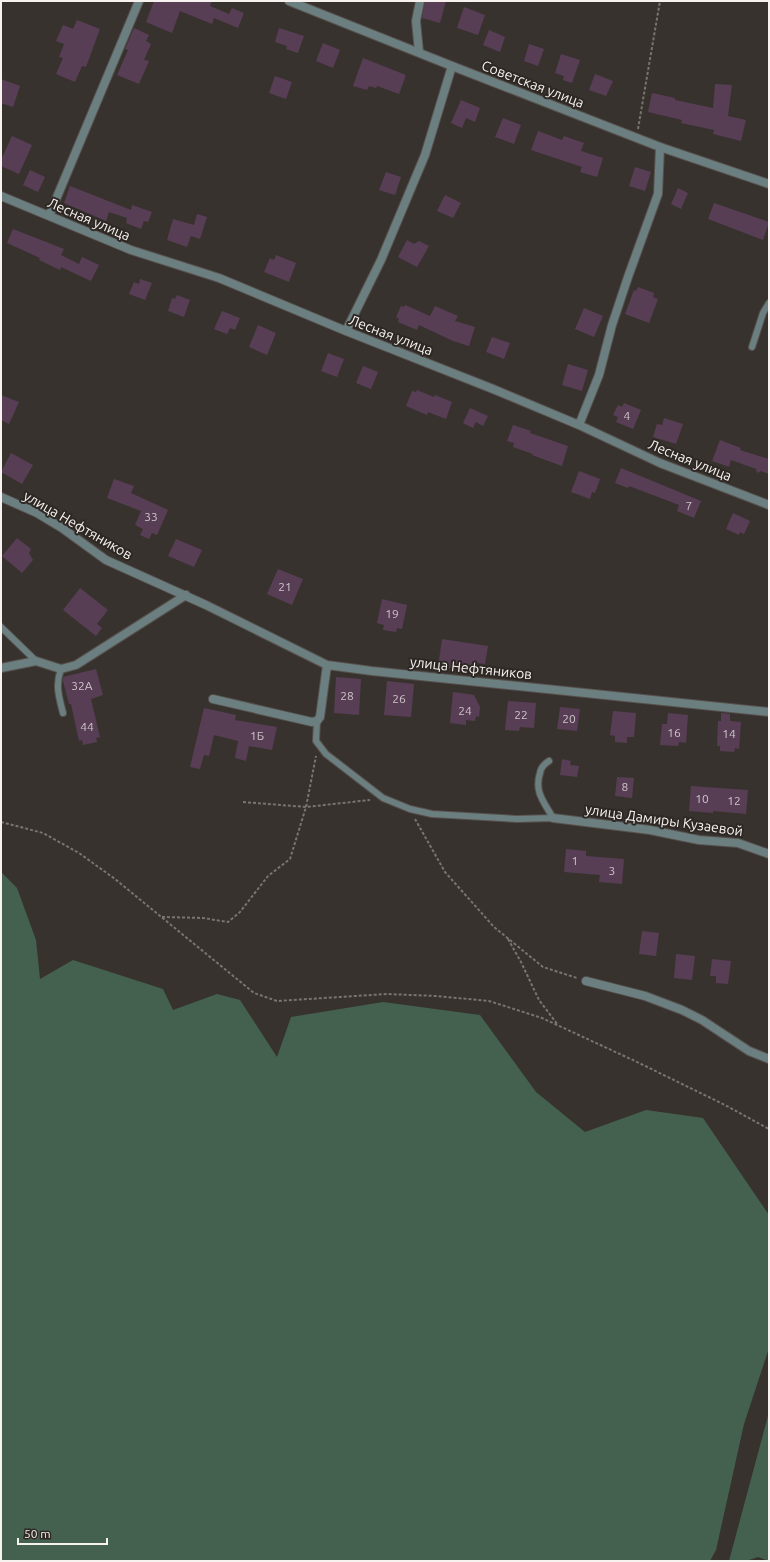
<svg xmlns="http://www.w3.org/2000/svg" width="770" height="1562" font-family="Ubuntu,sans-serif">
	<rect width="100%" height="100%" fill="#38322e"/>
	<path fill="#44614f" d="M1 872 17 888 36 940 40 979 73 960 163 989 173 1010 217 994 240 1000 277 1057 291 1017 383 1002 480 1015 536 1092 585 1132 646 1110 703 1118 769 1215V1348L744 1424 716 1550 710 1561H1Z
		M769 1412V1561L758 1557 746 1561H729Z"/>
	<path fill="#573e55" d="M154 1H212L210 6 229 14 232 8 244 13 238 28 214 18 212 24 180 11 172 33 146 22Z
		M425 1H446L440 23 422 18Z
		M464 7 485 15 478 35 457 28Z
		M77 20 100 29 86 67 82 66 75 82 56 74 63 58 59 57 64 44 56 41 63 25 73 29Z
		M134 28 149 35 146 41 151 44 144 60 149 61 139 84 117 75 128 50 125 49Z
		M279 28 304 36 298 53 286 49 287 46 275 42Z
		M489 30 505 37 500 52 483 45Z
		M323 43 340 50 333 68 316 61Z
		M529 44 544 49 538 66 524 61Z
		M561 54 580 60 572 83 563 80 564 76 555 73Z
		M363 58 406 75 399 94 377 86 376 88 369 86 367 90 353 86Z
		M595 74 613 81 606 96 589 90Z
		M275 76 292 82 286 99 269 93Z
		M1 79 20 86 13 107 1 103Z
		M715 84 732 85 728 116 746 120 741 141 713 134 714 130 681 123 682 120 648 112 652 93 675 98V100L713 108Z
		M461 100 480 108 475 122 466 118 462 128 451 123Z
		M503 118 521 125 514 144 495 137Z
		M538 131 562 140 564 136 584 143 581 151 603 158 597 177 580 172 582 167 531 150Z
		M12 136 32 145 19 174 1 166V160Z
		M635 167 651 172 645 191 629 186Z
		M30 170 45 177 38 192 23 185Z
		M386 172 401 177 395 195 379 190Z
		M70 186 131 210 132 205 152 212 148 222 144 221 141 229 126 223 127 218 109 212 106 221 64 203Z
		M678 188 688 193 681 209 671 204Z
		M445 195 461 203 453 218 437 211Z
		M714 203 769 222 763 240 708 219Z
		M197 214 207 217 200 239 191 236 187 247 167 240 173 219 194 225Z
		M13 229 64 249 61 255 79 264 82 257 99 265 91 281 61 267 60 270 39 260 40 258 7 243Z
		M407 240 414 244 419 241 429 246 417 267 398 257Z
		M276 255 296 263 289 282 264 272 270 258 274 260Z
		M140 279 152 283 145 300 129 294 134 282 139 284Z
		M638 287 654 293 653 297 658 299 649 323 625 314 634 290 636 291Z
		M177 295 190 300 184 317 168 311 172 298 175 299Z
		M405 305 430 316 435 306 458 316 455 321 475 327 469 346 453 341 419 325 417 330 398 322 399 319 396 317 401 306 404 307Z
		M584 308 603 316 594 337 575 329Z
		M222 311 240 318 235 330 230 328 227 334 214 329Z
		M258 325 276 333 267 355 249 347Z
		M492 337 510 343 504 359 486 352Z
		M328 353 344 359 337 377 321 371Z
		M568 364 588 370 582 391 562 385Z
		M363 366 378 372 371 389 356 383Z
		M417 390 434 397 435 395 452 402 446 419 428 412 427 415 406 406 412 391 416 392Z
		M1 395 19 402 9 424 1 420Z
		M624 403 641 410 633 429 616 422 618 417 613 415 618 405 622 407Z
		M470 408 488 416 483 426 476 422 473 428 463 423Z
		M664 418 683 424 676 444 653 437 657 424 662 425Z
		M513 425 531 431 530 433 568 446 562 466 532 455 533 454 513 447 514 443 507 441Z
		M720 440 741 448 740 450 769 459V474L761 471 757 473 756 469 731 460 729 467 712 461Z
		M11 453 33 465 22 484 1 472Z
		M621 468 701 501 694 518 677 511 679 505 629 486 628 488 615 483Z
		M579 471 600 479 595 493 592 492 590 499 571 492Z
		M114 479 134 486 131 493 168 510 157 535 152 533 149 539 140 535 143 529 135 525 141 511 107 498Z
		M733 513 750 521 744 534 740 532 739 535 726 529Z
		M17 538 31 549 29 553 33 560 22 573 2 556Z
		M176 539 202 550 194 567 168 556Z
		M278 569 303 579 292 605 267 594Z
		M80 588 108 610 97 624 102 628 96 636 63 610Z
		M382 599 407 605 402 629 397 628 396 632 383 630 384 625 377 623Z
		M442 639 488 646 485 664 477 663 476 670 453 666V669L438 667Z
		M96 669 103 695 91 699 100 737 96 738 97 742 83 745 82 740 79 741 71 704H69L63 681V677Z
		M336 677 361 679 359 715 334 713Z
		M387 681 414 684 411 717 384 715Z
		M453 692 474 695 480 707 479 717 476 716 475 721 466 720V725L450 723Z
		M508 701 536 703 534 728 520 727 519 731 505 730Z
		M560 707 580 709 577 731 557 729Z
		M204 708 236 715 235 720 277 727 272 750 249 746 246 761 235 758 238 741 214 735 209 756 204 755 200 769 190 767Z
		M613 711 636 713 634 737H627V743L615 742V736L610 735Z
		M668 713 688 715 686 743 679 742 678 746 660 745 662 724H667Z
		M721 713 730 714V721L741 722 739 749 735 748 734 752 720 751V746H717L718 721H721Z
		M562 759 571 761 570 765 579 766 577 777 560 775Z
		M617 777 634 778 632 798 615 796Z
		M691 786 748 790 746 814 713 811V813L689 811Z
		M566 849 586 851V856L624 859 622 884 599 882 600 875 564 872Z
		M642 931 659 933 656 956 639 954Z
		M676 954 695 956 692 980 674 978Z
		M712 959 731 961 728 984 716 983V976H710Z"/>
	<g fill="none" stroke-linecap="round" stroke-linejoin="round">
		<defs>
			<path id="service" d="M752 347 763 313 769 303
				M1 627 36 661
				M61 669C55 685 59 697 63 713
				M317 721 316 741 326 754 383 798 410 809 432 814 517 819 553 818
				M549 761C544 764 541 767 540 773 534 792 544 802 553 818"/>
			<path id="minor" d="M419 52 416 21 420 1
				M1 196 131 250 219 278 346 331 493 389 579 425 660 463 769 505
				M49 216 139 1
				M346 331 381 260 425 155 452 66
				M579 425 599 375 612 325 628 277 658 194 660 147
				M1 497 37 513 62 528 106 560 206 605 327 665 372 671 769 712
				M1 668 36 661 61 669 76 665 186 595
				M213 699 312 722 317 721 320 717 327 665
				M553 818 650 830 699 840 738 843 769 854
				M586 981 645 996 682 1010 702 1020 749 1051 769 1059"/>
			<path id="tertiary" d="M289 1 452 66 660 147 769 184"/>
		</defs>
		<use href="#service" stroke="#57514d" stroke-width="8"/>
		<use href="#minor" stroke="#57514d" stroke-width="10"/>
		<use href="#tertiary" stroke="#57514d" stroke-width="10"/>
		<path stroke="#797470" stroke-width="2" stroke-dasharray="3 2" stroke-linecap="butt" d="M638 129 660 1
			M243 802 306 807 370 800
			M415 819 445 872 494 927 543 967 577 978
			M1 822 43 833 79 853 115 879 254 993 277 1001 387 994 436 996 489 1001 542 1018 635 1061 725 1105 769 1129
			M162 917 203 918 228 922 240 912 268 876 290 859 306 807 316 756
			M508 939 521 962 539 1000 558 1025"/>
		<use href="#service" stroke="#6b7e80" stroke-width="6"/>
		<use href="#minor" stroke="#6b7e80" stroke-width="8"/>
		<use href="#tertiary" stroke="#6b7e80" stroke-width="8"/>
	</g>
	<g text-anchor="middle" stroke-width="4" stroke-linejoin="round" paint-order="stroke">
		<g font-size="12" fill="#cfc5c9">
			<text x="627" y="420">4</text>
			<text x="689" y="510">7</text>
			<text x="151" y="521">33</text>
			<text x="285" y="591">21</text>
			<text x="392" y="618">19</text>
			<text x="82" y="690">32А</text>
			<text x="347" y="700">28</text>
			<text x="399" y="703">26</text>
			<text x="465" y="715">24</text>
			<text x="521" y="719">22</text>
			<text x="569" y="723">20</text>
			<text x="87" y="731">44</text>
			<text x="674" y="737">16</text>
			<text x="729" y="738">14</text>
			<text x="257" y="740">1Б</text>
			<text x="625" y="791">8</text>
			<text x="702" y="803">10</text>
			<text x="734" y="805">12</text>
			<text x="575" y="865">1</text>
			<text x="612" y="875">3</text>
		</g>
		<g font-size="14" fill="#f7f2f0" stroke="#2e2824">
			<text transform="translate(533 84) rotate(21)" y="5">Советская улица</text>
			<text transform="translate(89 219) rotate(23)" y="5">Лесная улица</text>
			<text transform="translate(391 335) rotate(21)" y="5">Лесная улица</text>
			<text transform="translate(690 460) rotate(22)" y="5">Лесная улица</text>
			<text transform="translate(78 525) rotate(30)" y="5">улица Нефтяников</text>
			<text transform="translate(471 668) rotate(6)" y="5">улица Нефтяников</text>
			<text transform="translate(664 820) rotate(8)" y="5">улица Дамиры Кузаевой</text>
		</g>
	</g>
	<rect width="770" height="1562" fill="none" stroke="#f7f2f0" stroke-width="4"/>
	<path d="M18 1538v6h89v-6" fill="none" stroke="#f7f2f0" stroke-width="2"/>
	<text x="24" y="1538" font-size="12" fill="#f7f2f0" stroke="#2e2824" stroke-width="3" paint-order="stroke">50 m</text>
</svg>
